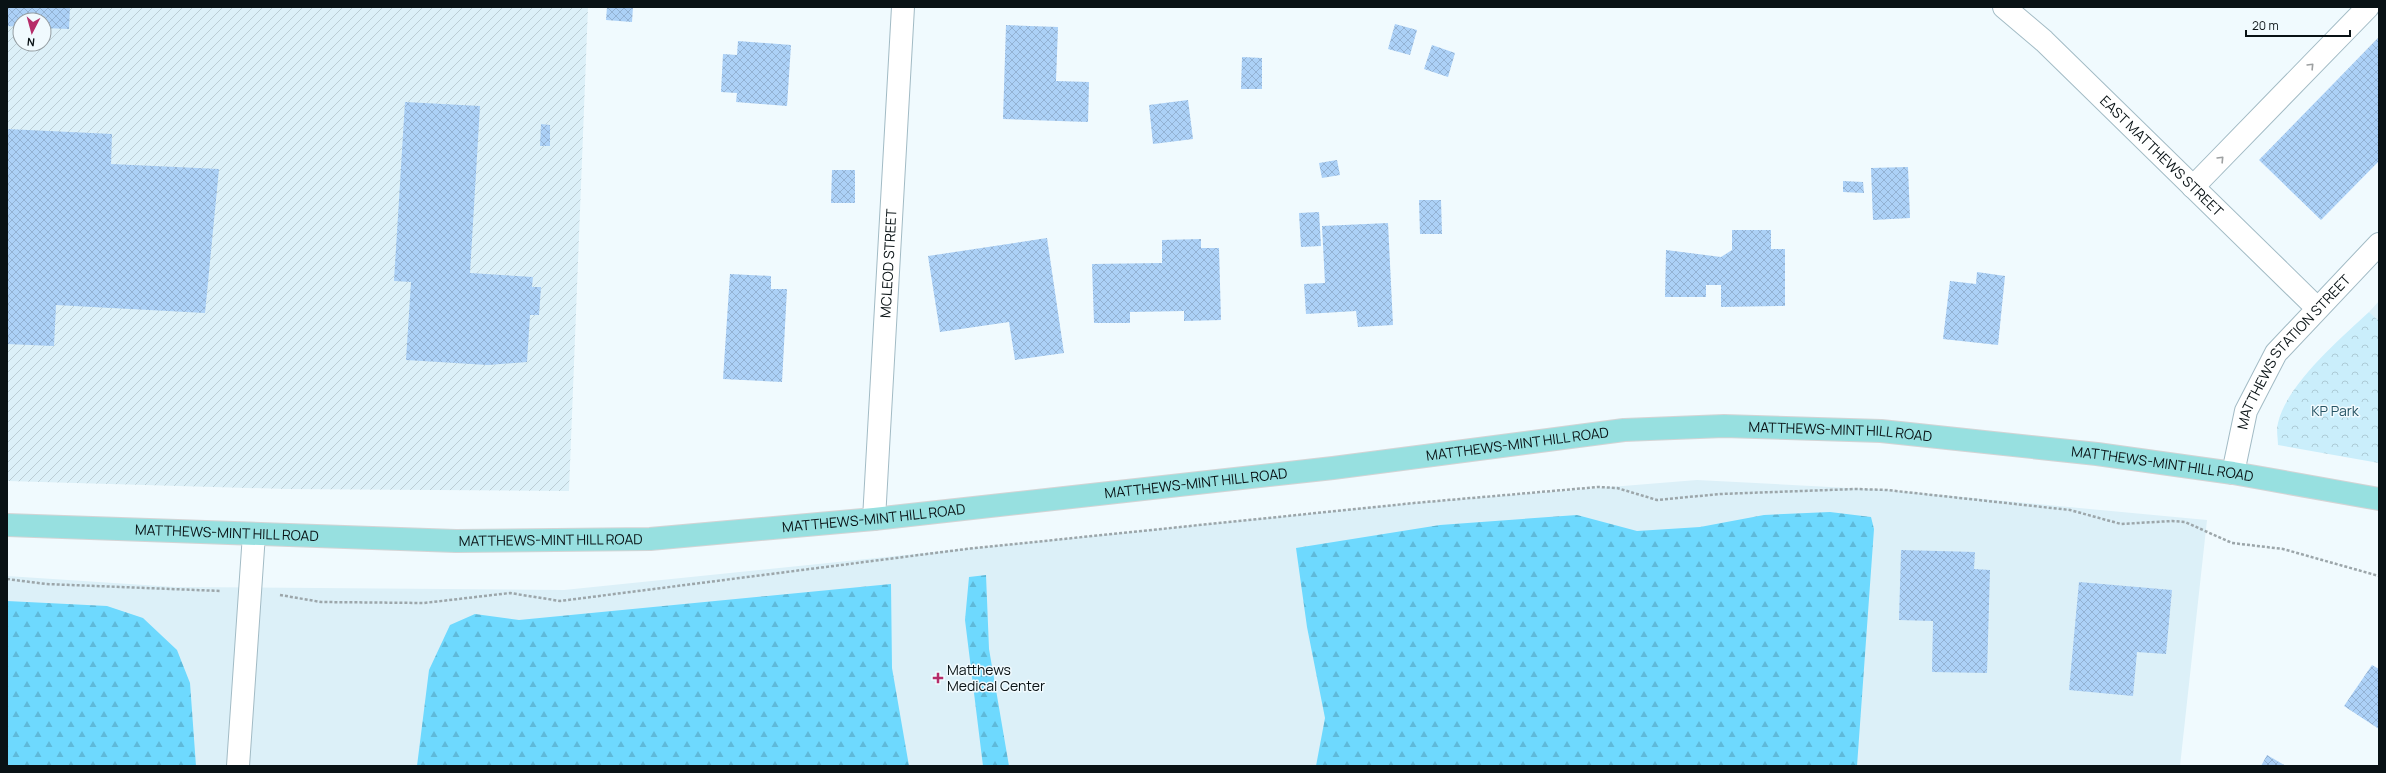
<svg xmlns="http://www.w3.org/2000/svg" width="2386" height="773" font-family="Manrope,sans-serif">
	<defs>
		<pattern id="industrial-furrows" width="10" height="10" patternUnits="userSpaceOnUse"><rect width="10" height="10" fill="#dcf0f8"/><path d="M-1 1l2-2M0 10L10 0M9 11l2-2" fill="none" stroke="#bbcdd4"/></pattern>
		<pattern id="forest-firs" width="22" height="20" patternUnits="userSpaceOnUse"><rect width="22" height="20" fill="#6ed9fe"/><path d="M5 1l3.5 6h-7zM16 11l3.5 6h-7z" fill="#5eb9d9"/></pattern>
		<pattern id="park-crowns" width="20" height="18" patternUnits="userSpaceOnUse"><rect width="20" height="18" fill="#caeefb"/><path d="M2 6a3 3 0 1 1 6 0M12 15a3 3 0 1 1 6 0" fill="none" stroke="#accbd6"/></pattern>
		<pattern id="building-cross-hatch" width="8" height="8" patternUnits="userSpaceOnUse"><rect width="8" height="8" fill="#acd1f7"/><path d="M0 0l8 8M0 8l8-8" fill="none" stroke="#93b2d3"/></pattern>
	</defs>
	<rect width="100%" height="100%" fill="#f0fafe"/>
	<path fill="#dcf0f8" d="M2379 301V321L2369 312Z
		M1697 480 1887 490 2207 520 2180 766H7V576L175 587 564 590 1414 503Z"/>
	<path fill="url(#industrial-furrows)" fill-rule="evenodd" d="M7 7H588L569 491 286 489 7 481ZM20 20H44V44H20Z"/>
	<path fill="url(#forest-firs)" d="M1830 512 1871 517 1874 529 1857 766H1316L1325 718 1307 627 1296 548 1440 525 1577 515 1637 531 1700 527 1764 515Z
		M986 575 989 649 1009 766H983L965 620 969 577Z
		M891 584 892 668 909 766H417L429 670 450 625 475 614 519 620Z
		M7 601 107 606 143 618 177 650 190 683 196 766H7Z"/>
	<path fill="url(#park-crowns)" d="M2369 312 2379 321V463L2278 445C2278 438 2276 430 2278 423 2287 384 2340 339 2369 312Z"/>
	<path fill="url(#building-cross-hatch)" d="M7 7H70L69 29 44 28V20H20V27L7 26Z
		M607 7H633L632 22 606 20Z
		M1395 24 1417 30 1410 55 1388 49Z
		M1006 25 1058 27 1056 81 1089 82 1088 122 1003 119Z
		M2379 37V161L2321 220 2259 160Z
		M738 41 791 45 787 106 736 102 737 93 721 92 723 54 737 55Z
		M1432 45 1455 53 1448 77 1424 69Z
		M1242 57 1262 58V89H1241Z
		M1188 100 1193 139 1153 144 1149 105Z
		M405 102 480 106 470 273 533 277 532 287H541L539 315H530L527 362 488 365 406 360 411 282 394 281Z
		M541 124 550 125V146H540Z
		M7 129 112 134 111 164 219 169 205 313 56 305 54 346 7 344Z
		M1337 160 1340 175 1322 178 1319 163Z
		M1908 167 1910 218 1873 220 1871 168Z
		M832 170H855V203H831Z
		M1843 181 1863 182 1864 193 1843 192Z
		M1419 200H1441L1442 234H1420Z
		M1319 212 1321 246 1301 247 1299 213Z
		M1388 223 1393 325 1358 327 1356 311 1306 314 1304 284 1325 283 1322 226Z
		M1732 230H1771V249H1785V306L1721 307V285H1706V297H1665L1666 250 1721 257 1732 250Z
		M1047 238 1064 353 1015 360 1009 322 940 332 928 256Z
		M1201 239V248H1219L1221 320 1184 321V311L1130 312V323H1094L1092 264 1162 263V240Z
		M1977 272 2005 276 1998 345 1943 339 1950 281 1976 284Z
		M730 274 771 276V289H787L782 382 723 379Z
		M1901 550 1975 552 1974 569 1990 570 1987 673 1932 672 1933 621 1899 620Z
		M2079 582 2172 590 2166 654 2137 652 2133 696 2069 690Z
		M2372 665 2379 669V729L2344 706Z
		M2267 755 2286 766H2261Z"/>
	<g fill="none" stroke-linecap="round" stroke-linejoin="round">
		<defs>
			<g id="minor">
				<path id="s1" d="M2004 7 2044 41 2317 308"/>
				<path d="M2193 187 2368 7"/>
				<path id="s2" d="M2233 473 2246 411 2276 353 2379 244"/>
				<path id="s3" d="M874 519 903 7"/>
				<path d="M238 766 254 534"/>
			</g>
			<g id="major">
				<path id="s4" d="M7 525 456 541 650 539 874 519 1333 468 1624 430 1724 426 1881 431 2097 454 2233 473 2379 499"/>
			</g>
		</defs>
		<use href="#minor" stroke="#a2bbc5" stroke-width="24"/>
		<use href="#major" stroke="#d3d4d5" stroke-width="24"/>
		<path stroke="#9ca6aa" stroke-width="2.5" stroke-dasharray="3 2" stroke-linecap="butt" d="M7 579 46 584 221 591
			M280 595 321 602 424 603 510 593 560 601 966 549 1414 503 1598 487 1617 488 1657 500 1720 494 1856 489 1887 490 2070 510 2121 524 2172 521 2185 522 2232 543 2283 549 2379 576"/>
		<use href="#minor" stroke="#fff" stroke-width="22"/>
		<use href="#major" stroke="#97e0e0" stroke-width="22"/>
	</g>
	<defs><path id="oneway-chevron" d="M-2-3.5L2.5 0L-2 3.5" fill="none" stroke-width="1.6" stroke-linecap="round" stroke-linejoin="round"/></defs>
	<g stroke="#9da0a1">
		<use href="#oneway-chevron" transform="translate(2311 66) rotate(-46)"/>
		<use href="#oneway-chevron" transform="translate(2221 159) rotate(-46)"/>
	</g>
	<path fill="#b62c69" stroke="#f0fafe" stroke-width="1.5" d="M936 672h4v4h4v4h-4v4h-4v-4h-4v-4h4z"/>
	<g text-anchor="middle" stroke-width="3" stroke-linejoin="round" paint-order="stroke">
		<g font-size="14" fill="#091215" stroke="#f0fafe">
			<text dy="5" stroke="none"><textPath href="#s1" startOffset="217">EAST MATTHEWS STREET</textPath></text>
			<text dy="5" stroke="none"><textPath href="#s3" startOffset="256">MCLEOD STREET</textPath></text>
			<text dy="5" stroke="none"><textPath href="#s2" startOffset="139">MATTHEWS STATION STREET</textPath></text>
			<text dy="5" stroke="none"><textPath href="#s4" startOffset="1840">MATTHEWS-MINT HILL ROAD</textPath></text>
			<text dy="5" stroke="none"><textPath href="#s4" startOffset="1516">MATTHEWS-MINT HILL ROAD</textPath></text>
			<text dy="5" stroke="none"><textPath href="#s4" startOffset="2164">MATTHEWS-MINT HILL ROAD</textPath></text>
			<text dy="5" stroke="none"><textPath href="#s4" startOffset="1192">MATTHEWS-MINT HILL ROAD</textPath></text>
			<text dy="5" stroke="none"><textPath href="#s4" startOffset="868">MATTHEWS-MINT HILL ROAD</textPath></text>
			<text dy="5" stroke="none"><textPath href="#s4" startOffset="220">MATTHEWS-MINT HILL ROAD</textPath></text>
			<text dy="5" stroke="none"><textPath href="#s4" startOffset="544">MATTHEWS-MINT HILL ROAD</textPath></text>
		</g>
		<g font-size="14" fill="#265464" stroke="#f0fafe">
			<text x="2335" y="416">KP Park</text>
		</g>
		<g font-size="14" fill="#091215" stroke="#f0fafe" text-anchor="start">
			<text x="947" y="675">Matthews<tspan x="947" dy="16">Medical Center</tspan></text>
		</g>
	</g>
	<rect width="2386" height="773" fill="none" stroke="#091215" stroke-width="16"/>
	<g transform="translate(32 32) rotate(186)"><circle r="19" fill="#f0fafe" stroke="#949da1"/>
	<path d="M0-3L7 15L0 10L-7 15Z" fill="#b62c69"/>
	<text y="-6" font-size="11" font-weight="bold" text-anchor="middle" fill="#091215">N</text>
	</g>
	<path d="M2246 30v6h104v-6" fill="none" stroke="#091215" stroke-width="2"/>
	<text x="2252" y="30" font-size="12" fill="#091215" stroke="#f0fafe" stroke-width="3" paint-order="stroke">20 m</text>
</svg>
